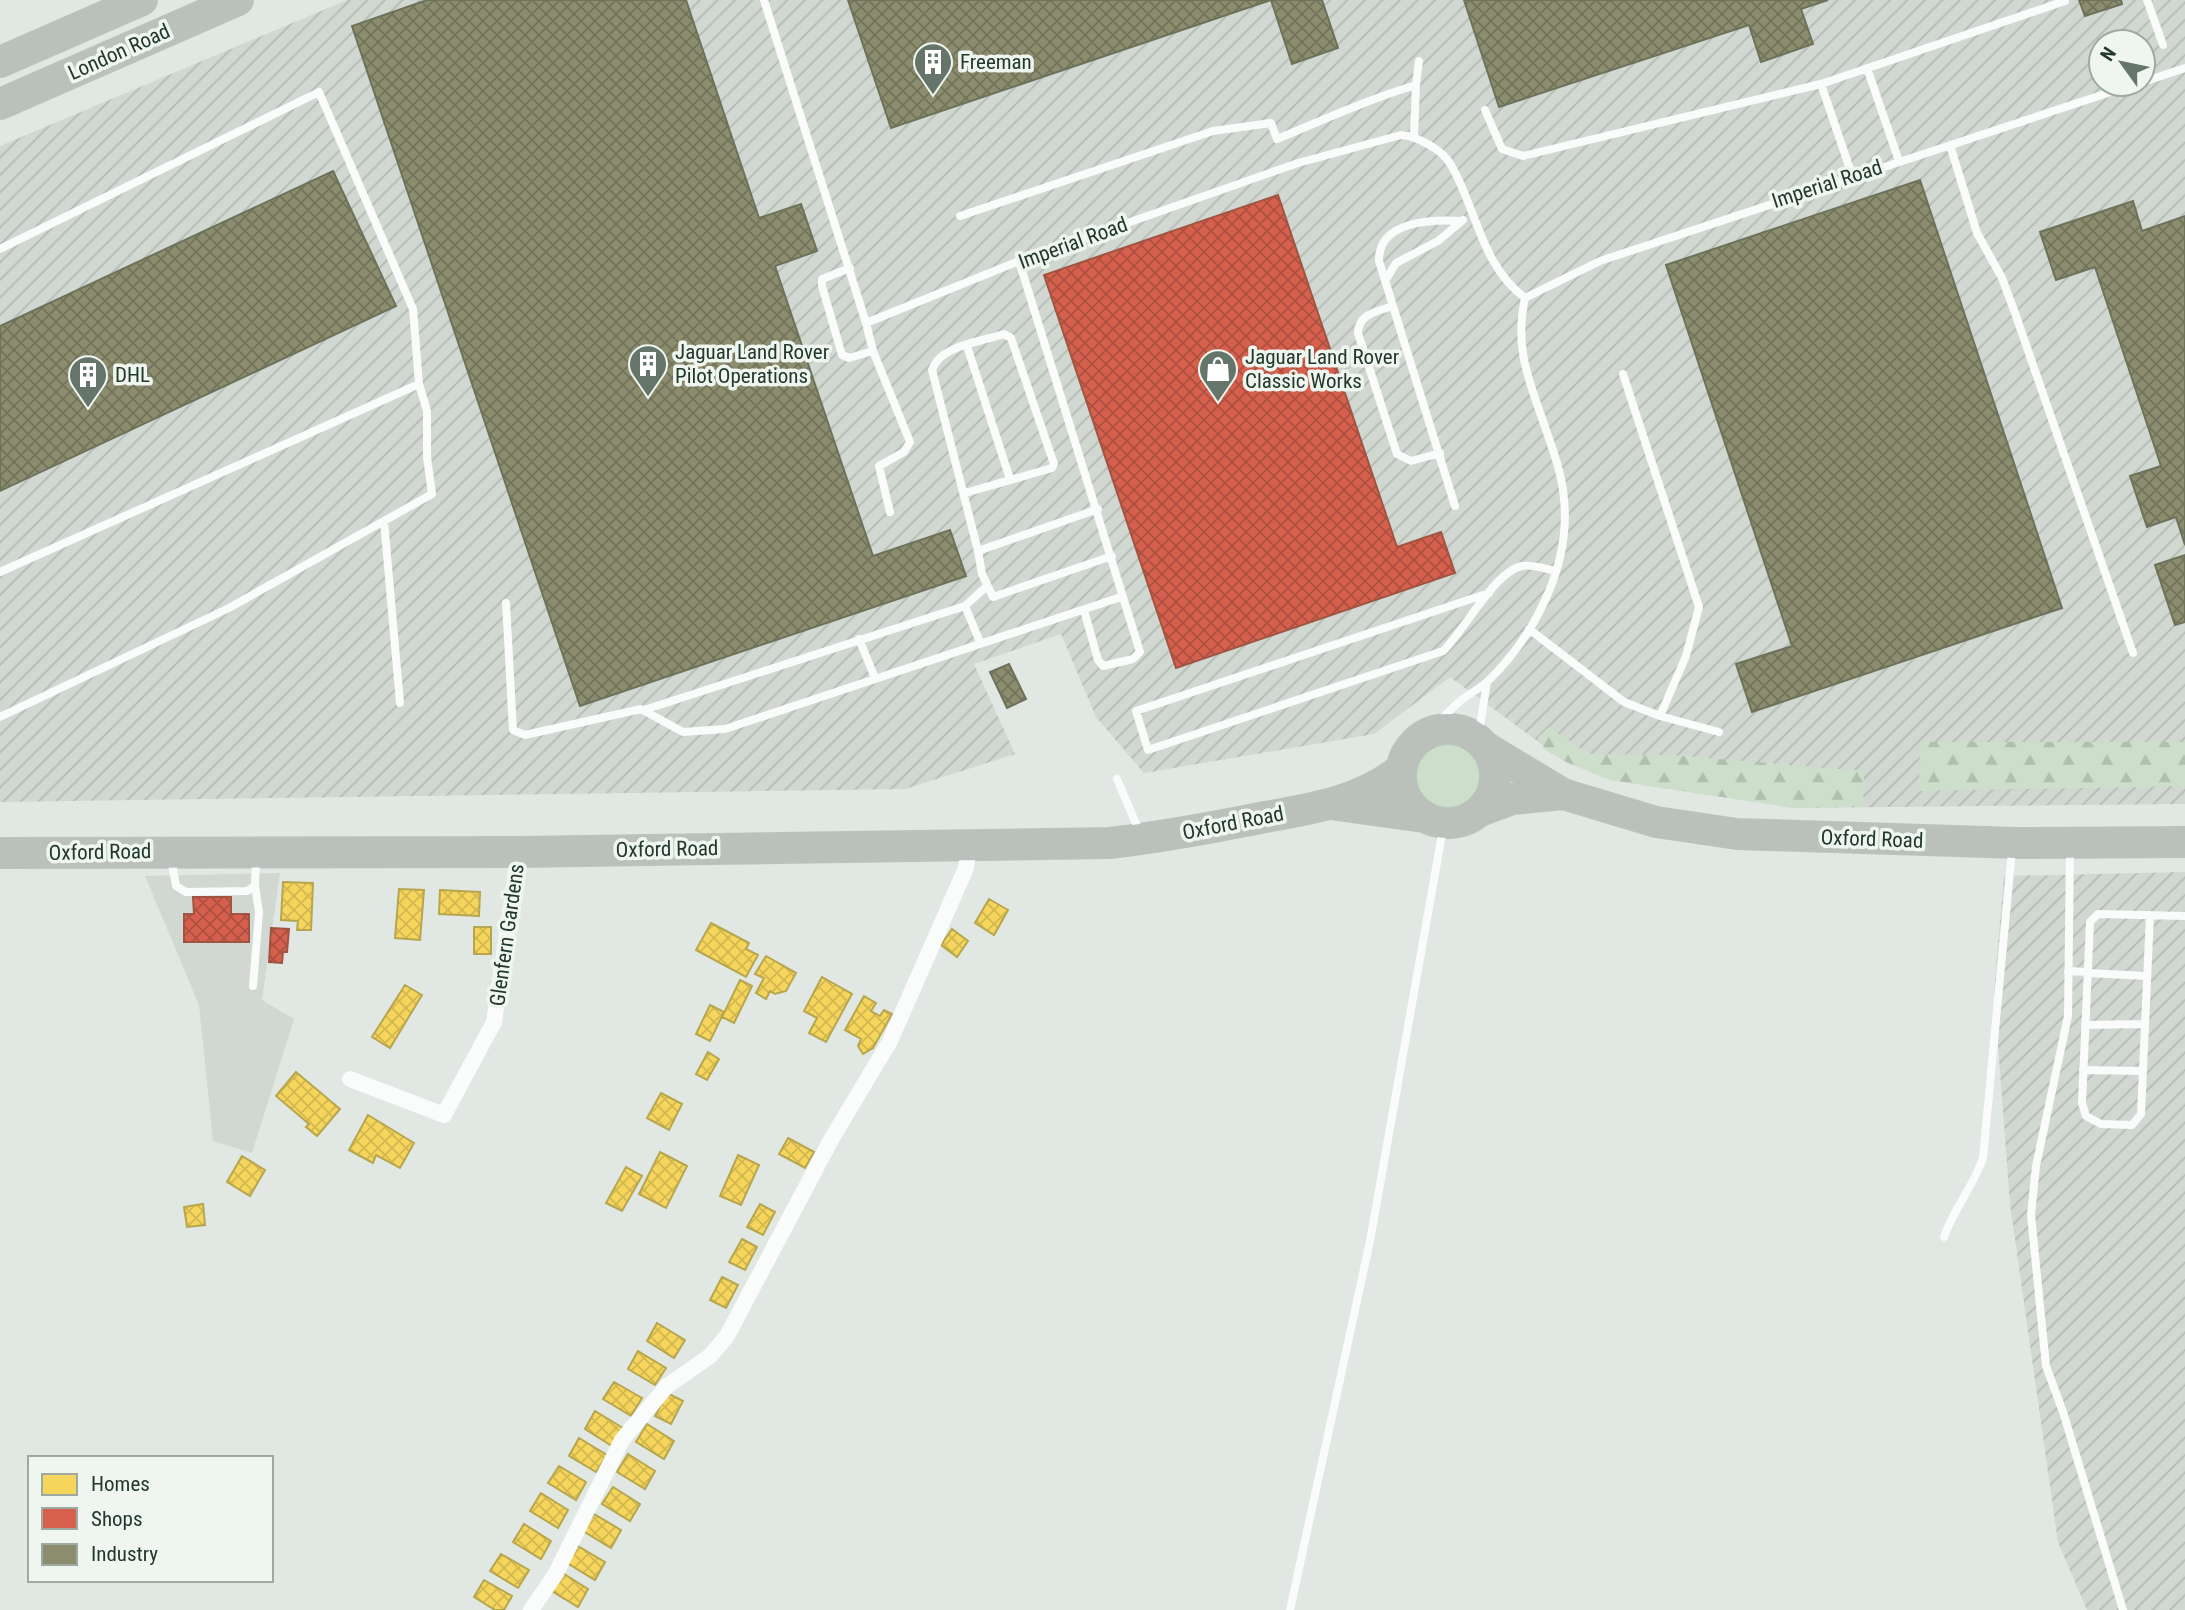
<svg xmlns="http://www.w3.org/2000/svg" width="2185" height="1610" font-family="'Roboto Condensed',sans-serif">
	<defs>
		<pattern id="industrial-furrows" width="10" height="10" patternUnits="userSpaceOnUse" patternTransform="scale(1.75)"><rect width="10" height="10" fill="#d0d8d1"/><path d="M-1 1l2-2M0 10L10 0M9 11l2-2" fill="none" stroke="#b2bab4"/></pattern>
		<pattern id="forest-firs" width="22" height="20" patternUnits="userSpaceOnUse" patternTransform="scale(1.75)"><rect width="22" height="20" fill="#cddfcb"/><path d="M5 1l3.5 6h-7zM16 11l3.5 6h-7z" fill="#b0c0ae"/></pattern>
		<pattern id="homes-cross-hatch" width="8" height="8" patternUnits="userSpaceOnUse" patternTransform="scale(1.75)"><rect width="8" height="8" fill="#f6d55c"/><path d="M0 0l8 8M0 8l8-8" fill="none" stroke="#d3b850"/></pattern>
		<pattern id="shops-cross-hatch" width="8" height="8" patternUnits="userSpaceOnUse" patternTransform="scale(1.75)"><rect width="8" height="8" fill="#d6604d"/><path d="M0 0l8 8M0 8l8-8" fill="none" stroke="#ad5040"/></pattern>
		<pattern id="industry-cross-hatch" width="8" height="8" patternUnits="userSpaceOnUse" patternTransform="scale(1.75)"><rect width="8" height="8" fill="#8c8c6e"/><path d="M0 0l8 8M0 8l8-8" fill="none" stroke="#72735b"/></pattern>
	</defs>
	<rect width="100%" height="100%" fill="#e1e7e2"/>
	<path fill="#d0d8d1" d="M280 873 262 1000 294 1019 252 1153 213 1141 199 1005 145 876Z"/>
	<path fill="url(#industrial-furrows)" fill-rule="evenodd" d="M347 0H2185V804L1794 808 1610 780 1566 762 1450 677 1374 734 1144 773 1096 717 1061 634 974 664 1015 754 905 789 0 802V146ZM2101 42H2143V84H2101Z
		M2185 872V1610H2087L2058 1542 2010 1204 1994 991 2004 876Z"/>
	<path fill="#cddfcb" d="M1414 774a35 35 0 1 1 70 0a35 35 0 1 1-70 0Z"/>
	<path fill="url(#forest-firs)" d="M1549 727 1589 754 1670 755 1864 771 1863 806 1794 808 1610 780 1566 762 1545 750 1538 737Z
		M1920 742H2185V786L1919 791Z"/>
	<path fill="url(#homes-cross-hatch)" stroke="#b6a64d" stroke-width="2" d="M283 882 313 883 311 930H297L298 921 281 920Z
		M399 889 424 890 420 940 395 938Z
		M440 890 480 892 479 916 439 914Z
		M989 899 1008 910 994 935 975 923Z
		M711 923 749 943 746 949 758 955 746 977 696 950Z
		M474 927H491V954H474Z
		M952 929 968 941 957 957 941 945Z
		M766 956 796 973 786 991 775 994 770 991 766 999 756 993 764 978 755 974Z
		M822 977 852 994 826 1042 809 1033 817 1018 804 1011Z
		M740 980 752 986 734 1023 722 1017Z
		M405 985 422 995 390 1048 372 1037Z
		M864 996 876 1003 871 1011 880 1016 884 1010 892 1014 873 1048 863 1054 858 1046 861 1039 845 1030Z
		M710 1005 724 1012 710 1041 696 1034Z
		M708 1052 719 1059 707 1080 696 1074Z
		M296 1072 340 1109 317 1136 306 1127 309 1124 276 1096Z
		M661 1093 682 1104 669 1130 647 1118Z
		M368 1115 414 1143 400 1168 376 1155 373 1163 349 1150Z
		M788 1138 814 1152 805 1168 779 1154Z
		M660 1152 687 1166 666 1208 639 1194Z
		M738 1155 759 1165 741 1205 720 1196Z
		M242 1156 265 1170 250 1196 227 1182Z
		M626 1167 642 1176 622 1211 606 1203Z
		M203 1204 205 1225 187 1227 184 1207Z
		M760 1204 775 1212 763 1235 747 1227Z
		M742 1239 757 1247 745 1270 729 1262Z
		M722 1277 738 1285 726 1308 710 1300Z
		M657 1323 685 1340 674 1358 647 1341Z
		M638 1351 666 1368 655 1385 628 1369Z
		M614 1382 642 1398 631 1416 603 1399Z
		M667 1393 683 1401 671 1424 655 1416Z
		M595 1411 623 1428 612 1446 585 1429Z
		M647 1424 674 1441 664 1459 636 1442Z
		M579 1438 607 1455 596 1472 569 1456Z
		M628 1454 655 1471 645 1489 617 1472Z
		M559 1466 586 1482 576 1500 548 1483Z
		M613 1487 640 1504 630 1521 602 1504Z
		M541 1493 568 1510 558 1528 530 1511Z
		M594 1514 621 1530 611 1548 583 1531Z
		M524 1524 551 1541 541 1559 513 1542Z
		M578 1546 605 1562 595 1580 567 1563Z
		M501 1554 529 1570 518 1588 490 1571Z
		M561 1572 588 1589 578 1607 550 1590Z
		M484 1580 512 1596 504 1610H495L474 1597Z"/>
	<path fill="url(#shops-cross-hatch)" stroke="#a05442" stroke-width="2" d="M1278 195 1397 547 1441 532 1455 573 1176 668 1044 275Z
		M193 897H231V914H249V942H184V914H194Z
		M271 928 289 929 287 952H283L282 963 269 962Z"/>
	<path fill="url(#industry-cross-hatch)" stroke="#6c735a" stroke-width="2" d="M427 0H686L759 218 801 204 817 251 775 266 873 556 950 530 966 576 580 706 352 26Z
		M848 0H1322L1338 48 1292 64 1271 0 891 128Z
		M1464 0H1828L1801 9 1813 44 1761 62 1749 25 1499 107Z
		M2079 0H2121L2122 4 2085 16Z
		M333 171 396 306 0 491V326Z
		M1920 180 2062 608 1752 712 1736 664 1792 646 1666 265Z
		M2133 201 2142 231 2185 216V545L2176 517 2147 527 2130 476 2161 466 2095 267 2056 280 2040 232Z
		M2185 555V622L2175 625 2155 565Z
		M1009 664 1026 699 1007 708 990 672Z"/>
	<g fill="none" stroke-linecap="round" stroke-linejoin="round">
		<defs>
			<path id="highway" d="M0 62 142 0
				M0 104 238 0
				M1401 776a47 47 0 1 1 94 0a47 47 0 1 1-94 0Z
				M1485 747 1563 794 1656 822 1737 834 2017 843 2185 842
				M1337 805 1424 817
				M1480 811 1512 799 1563 794
				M0 853 519 852 1110 843C1161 837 1210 828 1260 818 1309 809 1361 802 1401 769"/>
		</defs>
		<use href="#highway" stroke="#bcc3be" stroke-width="32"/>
		<path stroke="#fafbfb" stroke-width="8" d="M764 0 866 323 1019 261 1298 163 1401 135C1417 136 1443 150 1451 165 1477 210 1481 265 1525 298
			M2147 0 2163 45
			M1867 68 1899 161
			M2143 82 2185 68
			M1821 84 1852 175
			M1416 85 1419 61
			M1485 110 1502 149 1523 156 1821 84 2065 1
			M1950 145 1977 233 2002 278 2015 313 2133 653
			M960 216 1213 131 1271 123 1277 139C1323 120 1369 99 1416 85L1414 136
			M0 249 319 92 413 309 419 384 427 411V457L432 494 229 608 0 717
			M1019 261 1140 652 1133 659 1103 666 1098 660 1084 610
			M850 268 822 279V286L842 355 849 358 873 351
			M1387 278 1396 263 1438 241 1463 220
			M1393 306C1378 311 1358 314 1358 333L1397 454 1411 461 1440 453
			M866 323 873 351 910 442 904 452 879 466 890 512
			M967 346 1010 479
			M965 493 1052 468 1054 464 1011 338 1004 334C981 342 940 345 932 370L978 551
			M1455 506 1379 261C1378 221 1432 219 1461 221
			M1098 509 978 551 982 574 993 597 1112 556
			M384 521 400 703
			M0 572 419 384
			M1489 593 1136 711 1148 750 1443 651C1464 631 1495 571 1522 566 1532 564 1546 569 1556 571
			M506 603 513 730 525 735 641 709 683 732 725 729 1121 597
			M965 606 980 642
			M1529 629 1624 702 1660 716 1686 656 1699 607 1623 374
			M859 639 875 678
			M644 710 965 606 987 586
			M1660 716 1719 732
			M1428 732C1439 722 1448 712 1459 702 1468 694 1480 689 1489 680 1535 635 1571 565 1564 499 1562 474 1553 450 1545 427 1529 380 1514 348 1525 298L1600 261 2135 84
			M1478 739 1487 682
			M1117 779 1140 833
			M2070 849 2068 1016 2036 1166 2031 1215 2046 1366 2063 1412 2123 1610
			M171 858 176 886 186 892 247 891 255 886 256 860
			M2150 915 2141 1114 2132 1125 2101 1124 2086 1116 2082 1103 2090 922 2098 914 2185 916
			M2068 971 2088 972
			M2088 973 2147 976
			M253 986 259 912 255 886
			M2085 1025 2145 1024
			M2083 1070 2143 1071
			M1944 1237C1954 1208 1973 1187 1983 1158L2012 850
			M1290 1610 1370 1241 1444 823"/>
		<path stroke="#fafbfb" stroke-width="16" d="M350 1079 444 1115 494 1022 519 852
			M531 1610 555 1575 622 1440 667 1386 710 1356 727 1336 832 1138 890 1041 966 868 969 845"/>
		<use href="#highway" stroke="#bac1bd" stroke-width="30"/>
	</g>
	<defs>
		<symbol id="building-pin" viewBox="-11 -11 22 30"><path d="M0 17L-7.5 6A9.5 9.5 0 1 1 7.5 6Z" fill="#65756a" stroke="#eff6f0"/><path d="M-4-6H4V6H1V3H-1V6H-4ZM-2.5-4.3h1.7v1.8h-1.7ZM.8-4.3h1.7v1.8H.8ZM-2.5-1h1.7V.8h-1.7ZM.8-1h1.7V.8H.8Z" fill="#fff"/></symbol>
		<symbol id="shop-pin" viewBox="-11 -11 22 30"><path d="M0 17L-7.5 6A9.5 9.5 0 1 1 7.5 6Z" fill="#65756a" stroke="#eff6f0"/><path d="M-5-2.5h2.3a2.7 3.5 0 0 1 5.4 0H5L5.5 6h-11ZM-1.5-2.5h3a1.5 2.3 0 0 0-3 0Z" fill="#fff"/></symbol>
	</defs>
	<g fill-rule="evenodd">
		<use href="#building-pin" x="911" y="40" width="44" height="60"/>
		<use href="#building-pin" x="626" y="342" width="44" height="60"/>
		<use href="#shop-pin" x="1196" y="347" width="44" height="60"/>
		<use href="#building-pin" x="66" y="353" width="44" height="60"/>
	</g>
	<g text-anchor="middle" stroke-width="7" stroke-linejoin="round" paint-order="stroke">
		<g font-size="21" fill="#22382a" stroke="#eff6f0">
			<text transform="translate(119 52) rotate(-24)" y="7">London Road</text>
			<text transform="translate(1827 184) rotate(-18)" y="7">Imperial Road</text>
			<text transform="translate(1073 243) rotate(-20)" y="7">Imperial Road</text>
			<text transform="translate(1233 823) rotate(-11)" y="7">Oxford Road</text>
			<text transform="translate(1872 839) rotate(2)" y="7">Oxford Road</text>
			<text transform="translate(667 849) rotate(-1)" y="7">Oxford Road</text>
			<text transform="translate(100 852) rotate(-1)" y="7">Oxford Road</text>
			<text transform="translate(507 935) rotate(-82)" y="7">Glenfern Gardens</text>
		</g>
		<g font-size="21" fill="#22382a" stroke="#eff6f0" text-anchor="start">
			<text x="960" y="69">Freeman</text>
			<text x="675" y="359">Jaguar Land Rover<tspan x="675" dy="24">Pilot Operations</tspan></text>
			<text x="1245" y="364">Jaguar Land Rover<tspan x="1245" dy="24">Classic Works</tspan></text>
			<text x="115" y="382">DHL</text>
		</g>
	</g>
	<rect x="28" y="1456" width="245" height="126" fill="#eff6f0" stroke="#9daaa1" stroke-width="2"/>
	<rect x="42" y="1474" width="35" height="21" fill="#f6d55c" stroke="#9daaa1" stroke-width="2"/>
	<text x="91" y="1491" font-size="21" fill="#22382a">Homes</text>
	<rect x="42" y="1508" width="35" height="21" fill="#d6604d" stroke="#9daaa1" stroke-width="2"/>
	<text x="91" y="1526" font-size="21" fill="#22382a">Shops</text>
	<rect x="42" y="1544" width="35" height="21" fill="#8c8c6e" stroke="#9daaa1" stroke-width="2"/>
	<text x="91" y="1561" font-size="21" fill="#22382a">Industry</text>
	<g transform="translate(2122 63) rotate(303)"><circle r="33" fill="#eff6f0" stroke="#9daaa1" stroke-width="2"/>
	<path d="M0-5L12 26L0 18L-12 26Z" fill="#65756a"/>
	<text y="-10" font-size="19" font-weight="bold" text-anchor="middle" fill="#22382a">N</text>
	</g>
</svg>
